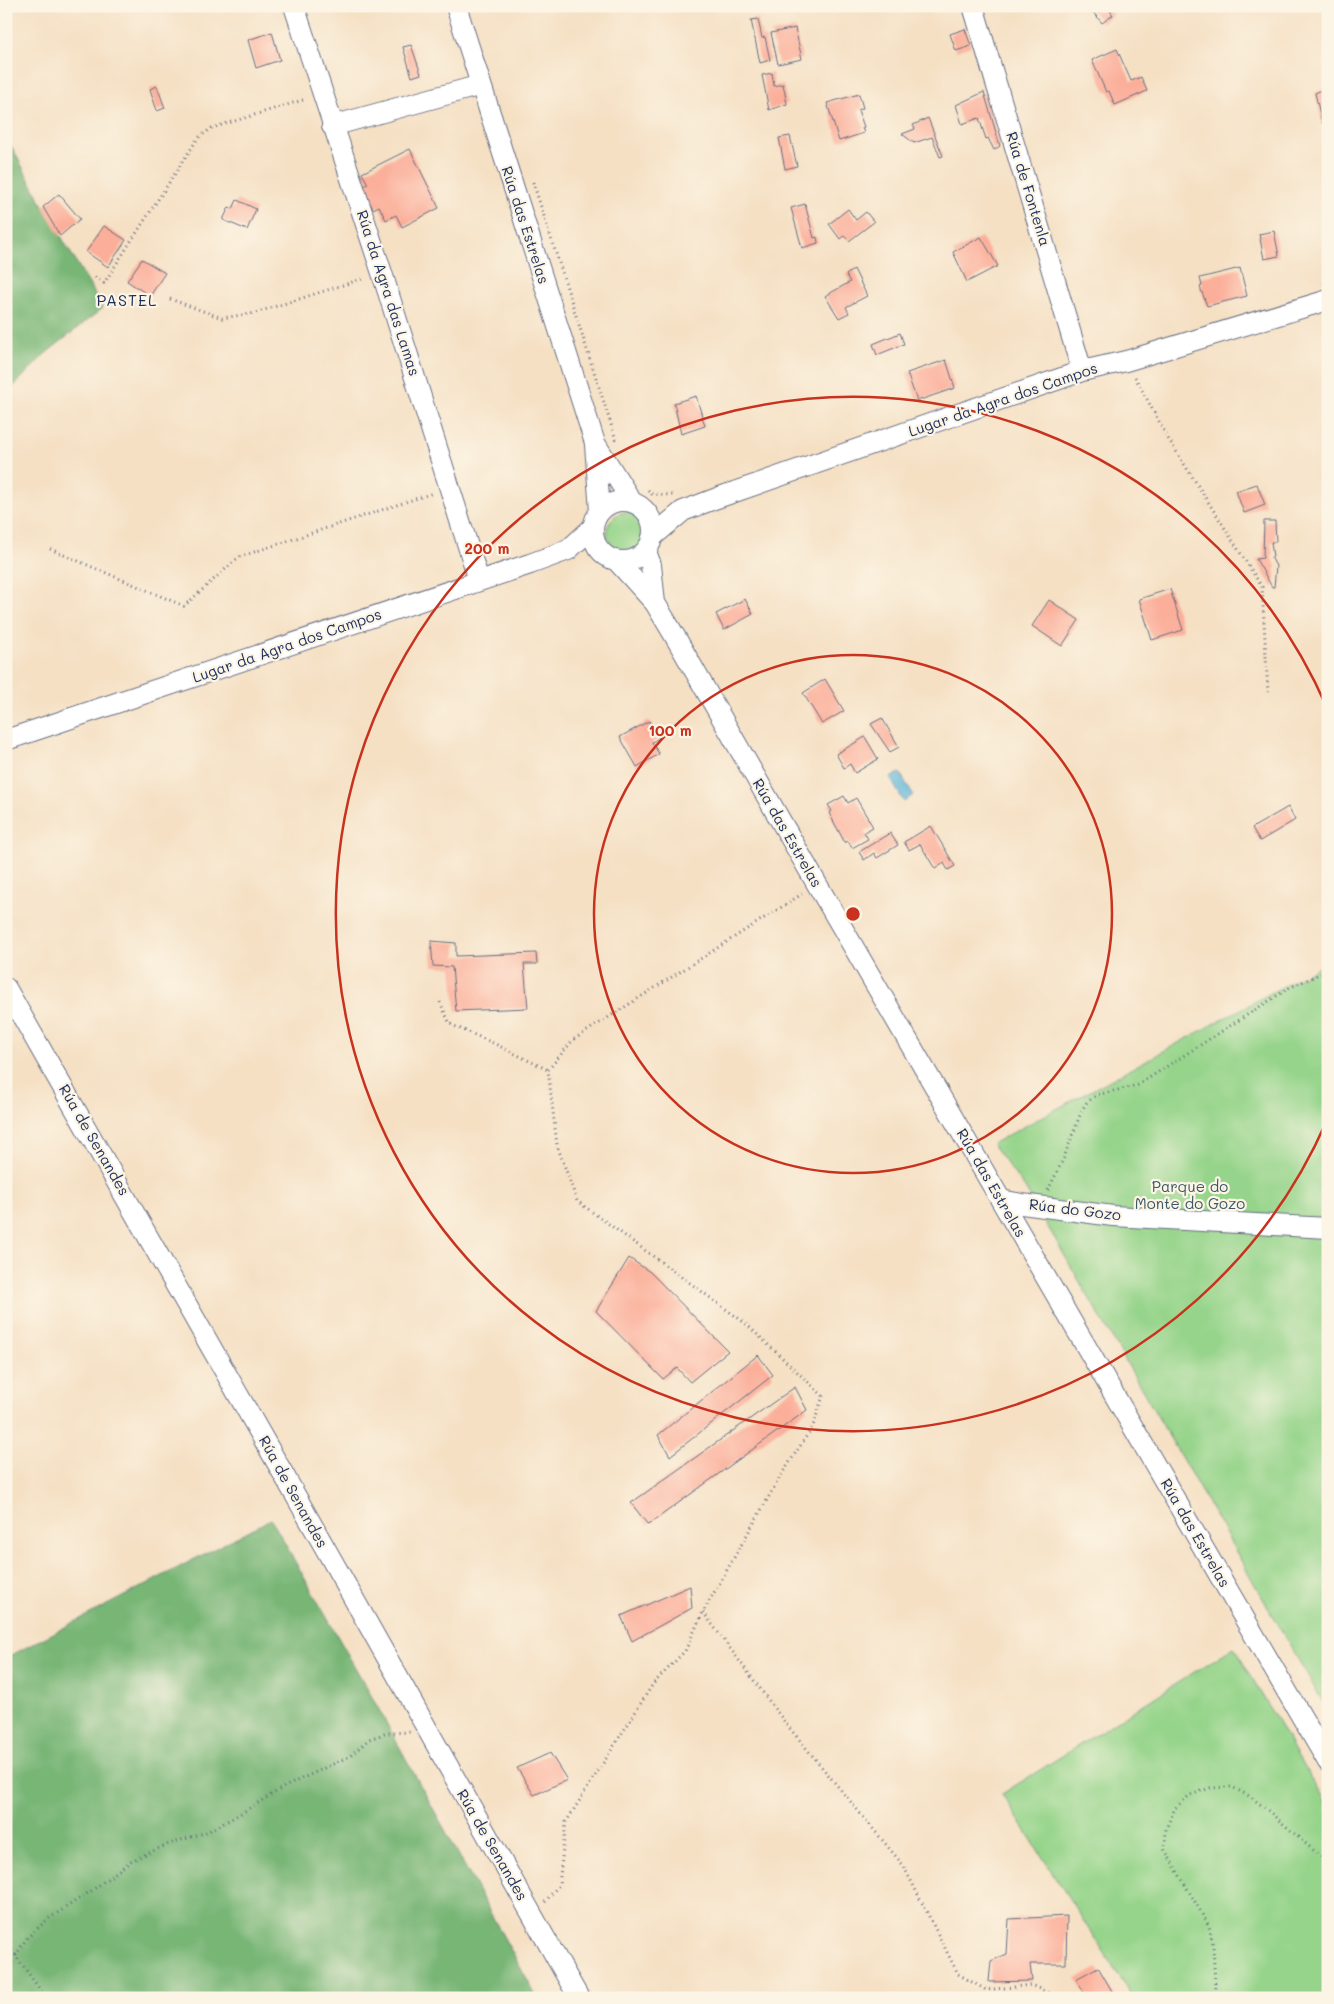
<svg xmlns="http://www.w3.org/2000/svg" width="1334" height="2004" font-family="Mali,sans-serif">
	<rect width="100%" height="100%" fill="#fcf5e5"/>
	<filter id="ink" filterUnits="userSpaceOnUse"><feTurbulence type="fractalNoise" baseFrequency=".02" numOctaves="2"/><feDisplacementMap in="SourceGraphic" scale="10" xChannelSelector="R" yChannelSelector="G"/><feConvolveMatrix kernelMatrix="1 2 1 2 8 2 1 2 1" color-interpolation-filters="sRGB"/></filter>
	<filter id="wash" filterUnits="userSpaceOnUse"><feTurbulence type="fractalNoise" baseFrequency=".0096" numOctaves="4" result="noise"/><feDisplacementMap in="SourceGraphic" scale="20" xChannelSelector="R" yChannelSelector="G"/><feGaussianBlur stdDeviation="1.12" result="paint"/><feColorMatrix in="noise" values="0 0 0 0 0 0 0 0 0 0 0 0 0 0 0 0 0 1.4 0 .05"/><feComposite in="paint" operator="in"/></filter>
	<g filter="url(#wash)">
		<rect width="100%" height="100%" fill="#f5e0c4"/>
		<path fill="#95d48a" stroke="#588274" d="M607 532a20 20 0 1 1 40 0a20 20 0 1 1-40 0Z
			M1328 962V1711L1051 1232 1025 1188 992 1144Z
			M1234 1647 1328 1808V1998H1133L1002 1794Z"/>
		<path fill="#78b676" stroke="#4a726a" d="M6 136 41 202 103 308 45 354 6 394Z
			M271 1519 377 1706 537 1998H6V1658Z"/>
		<path fill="#5ab4d7" stroke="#3a729a" d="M900 773 913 795 904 802 890 778Z"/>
		<g id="blocks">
			<path fill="#fbae99" d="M1088 6H1107L1113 15 1102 23Z
				M758 19 762 38 765 37 770 60 760 63 751 20Z
				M795 28 802 59 778 64 771 33Z
				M965 29 971 46 956 51 950 34Z
				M272 32 280 60 256 68 248 40Z
				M411 45 421 74 412 77 403 47Z
				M1117 49 1131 81 1141 77 1147 91 1115 105 1109 91 1106 92 1092 60Z
				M772 73 774 86 783 84 787 104 769 110 762 75Z
				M157 86 165 108 157 111 150 89Z
				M1328 87V120L1322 123 1315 93Z
				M984 92 1000 146 994 150 988 138 986 139 979 118 962 124 956 105Z
				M859 94 863 108 858 110 864 127 862 128 864 133 839 141 827 103Z
				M928 118 943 156 940 157 932 137 914 143 902 134 915 129 913 125Z
				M790 136 797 166 785 169 779 138Z
				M410 149 439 208 402 227 396 215 386 220 379 206 373 209 362 187 368 184 362 173Z
				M59 194 80 219 60 236 43 207Z
				M237 200 256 209 247 230 223 220 229 207 233 209Z
				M805 204 814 238 817 237 818 243 802 248 791 208Z
				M848 209 856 220 866 212 874 222 849 241 844 236 840 239 829 224Z
				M104 226 126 240 108 267 86 252Z
				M1274 231 1279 256 1264 259 1259 234Z
				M981 237 998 266 967 282 953 252Z
				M142 259 165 273 150 296 127 281Z
				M1240 268 1247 296 1207 306 1200 287 1202 286 1200 278Z
				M854 269 867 296 846 307 849 313 839 318 825 296 850 282 846 275Z
				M900 333 904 344 877 355 873 344Z
				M946 360 955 388 917 401 907 373Z
				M696 396 705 426 681 434 674 403Z
				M1257 484 1265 505 1244 513 1236 491Z
				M1264 521H1275L1276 542H1271L1273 557H1271L1276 566 1274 587H1272L1256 559 1263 558Z
				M1170 589 1183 630 1152 640 1139 599Z
				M745 599 753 614 724 630 716 614Z
				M1049 600 1079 620 1062 646 1032 626Z
				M825 679 844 711 822 724 803 693Z
				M882 718 899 747 890 752 871 724Z
				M649 721 659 738 652 742 659 754 637 767 620 737Z
				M865 737 878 759 855 773 850 764 844 768 836 754Z
				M844 796 848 803 856 798 873 827 864 832 868 839 852 848 848 841 845 843 829 813 832 811 828 805Z
				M1288 807 1295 820 1260 841 1252 828Z
				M931 826 955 866 948 870 944 863 935 869 920 844 909 850 904 842Z
				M890 833 898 845 877 858 874 853 864 860 859 852Z
				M431 941 456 943V956L536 953 537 964H524L528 1008 456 1011 452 967 433 966Z
				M629 1258 650 1272 728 1351 690 1382 677 1368 663 1379 596 1311Z
				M758 1355 773 1375 670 1456 658 1435Z
				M795 1387 807 1410 648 1525 631 1503Z
				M690 1586 692 1608 632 1641 621 1616Z
				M550 1753 567 1780 534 1795 517 1768Z
				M1067 1916 1066 1964H1030L1032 1981 989 1982 991 1961 1007 1954 1009 1919Z
				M1098 1967 1116 1998H1087L1076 1979Z"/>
		</g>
	</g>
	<g filter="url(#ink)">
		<use href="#blocks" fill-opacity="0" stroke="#676d82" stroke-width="1"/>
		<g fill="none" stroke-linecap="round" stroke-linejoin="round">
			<defs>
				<path id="minor" d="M294 6 382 273 479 581
					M456 6 595 443 632 502
					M973 6 1082 371
					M332 126 481 85
					M595 445 600 511
					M593 531a30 30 0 1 1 60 0a30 30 0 1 1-60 0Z
					M652 537 683 511 717 498 1082 371 1126 361 1328 300
					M646 551 651 565 655 603
					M617 561 655 603 673 633 818 886 1328 1762
					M6 740 530 564 568 550 593 527
					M6 988 276 1461 579 1998
					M1001 1200 1022 1204 1113 1216 1328 1228"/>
			</defs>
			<use href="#minor" stroke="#676d82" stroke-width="22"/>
			<path stroke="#676d82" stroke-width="3" stroke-dasharray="1 4" stroke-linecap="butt" d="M533 182 616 440
				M95 277 104 283 198 138 212 128 306 99
				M1324 283 1328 274
				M170 299 222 318 255 313 365 278
				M1135 377 1169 440 1262 587 1268 692
				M648 490 652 494 673 495
				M50 549 184 606 239 557 433 493
				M440 1002 450 1024 493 1043 548 1070
				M1048 1190 1063 1160 1082 1110 1087 1102 1097 1095 1138 1085 1289 988 1317 975 1328 973
				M703 1612 787 1725 903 1865 958 1974 986 1990 1031 1985 1053 1995 1055 1998
				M545 1902 559 1885 566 1822 653 1684 685 1651 703 1612 780 1477 813 1426 823 1396 745 1323 577 1201 557 1145 548 1070 573 1040 802 894
				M6 1942 46 1998
				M6 1958 16 1955 27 1938 48 1919 91 1891 131 1861 166 1845 207 1832 238 1815 284 1787 350 1756 369 1739 387 1733 410 1732
				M1214 1998 1215 1985 1213 1946 1209 1926 1165 1850 1166 1829 1175 1808 1190 1795 1210 1788 1232 1787 1251 1797 1265 1808 1328 1863"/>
			<use href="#minor" stroke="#fff" stroke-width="20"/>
		</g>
	</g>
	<g fill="none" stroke="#c8321e" stroke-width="2.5">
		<circle cx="853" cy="914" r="259"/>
		<path d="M1327 1120A517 517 0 1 1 1327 708"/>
	</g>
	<g text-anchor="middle" stroke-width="4.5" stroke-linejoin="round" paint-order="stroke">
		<g font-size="15" fill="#1b2f5e" stroke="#fcf5e5">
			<text transform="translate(1028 189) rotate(73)" y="5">Rúa de Fontenla</text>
			<text transform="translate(525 225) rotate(72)" y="5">Rúa das Estrelas</text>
			<text transform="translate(388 293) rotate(72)" y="5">Rúa da Agra das Lamas</text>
			<text transform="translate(1003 400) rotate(-19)" y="5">Lugar da Agra dos Campos</text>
			<text transform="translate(287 646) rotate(-19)" y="5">Lugar da Agra dos Campos</text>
			<text transform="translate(787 833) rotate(60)" y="5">Rúa das Estrelas</text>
			<text transform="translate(94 1140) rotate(60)" y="5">Rúa de Senandes</text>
			<text transform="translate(991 1183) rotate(60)" y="5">Rúa das Estrelas</text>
			<text transform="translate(1075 1210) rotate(7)" y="5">Rúa do Gozo</text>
			<text transform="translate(293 1492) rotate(61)" y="5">Rúa de Senandes</text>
			<text transform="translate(1195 1533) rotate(60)" y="5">Rúa das Estrelas</text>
			<text transform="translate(492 1845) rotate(60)" y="5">Rúa de Senandes</text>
		</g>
		<g font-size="15" fill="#3a5869" stroke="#fcf5e5">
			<text x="1190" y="1192">Parque do<tspan x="1190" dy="17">Monte do Gozo</tspan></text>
		</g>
		<g font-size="16" letter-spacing="1" fill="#1b2f5e" stroke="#fcf5e5">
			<text x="127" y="306">PASTEL</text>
		</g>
	</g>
	<circle cx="853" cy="914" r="8" fill="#c8321e" stroke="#fcf5e5" stroke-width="2.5"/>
	<g font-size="15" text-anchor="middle" font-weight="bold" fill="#c8321e" stroke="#fcf5e5" stroke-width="4.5" stroke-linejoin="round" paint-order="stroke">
		<text x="487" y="554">200 m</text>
		<text x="670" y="736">100 m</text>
	</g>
	<rect width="1334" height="2004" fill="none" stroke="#fcf5e5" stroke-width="25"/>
</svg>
